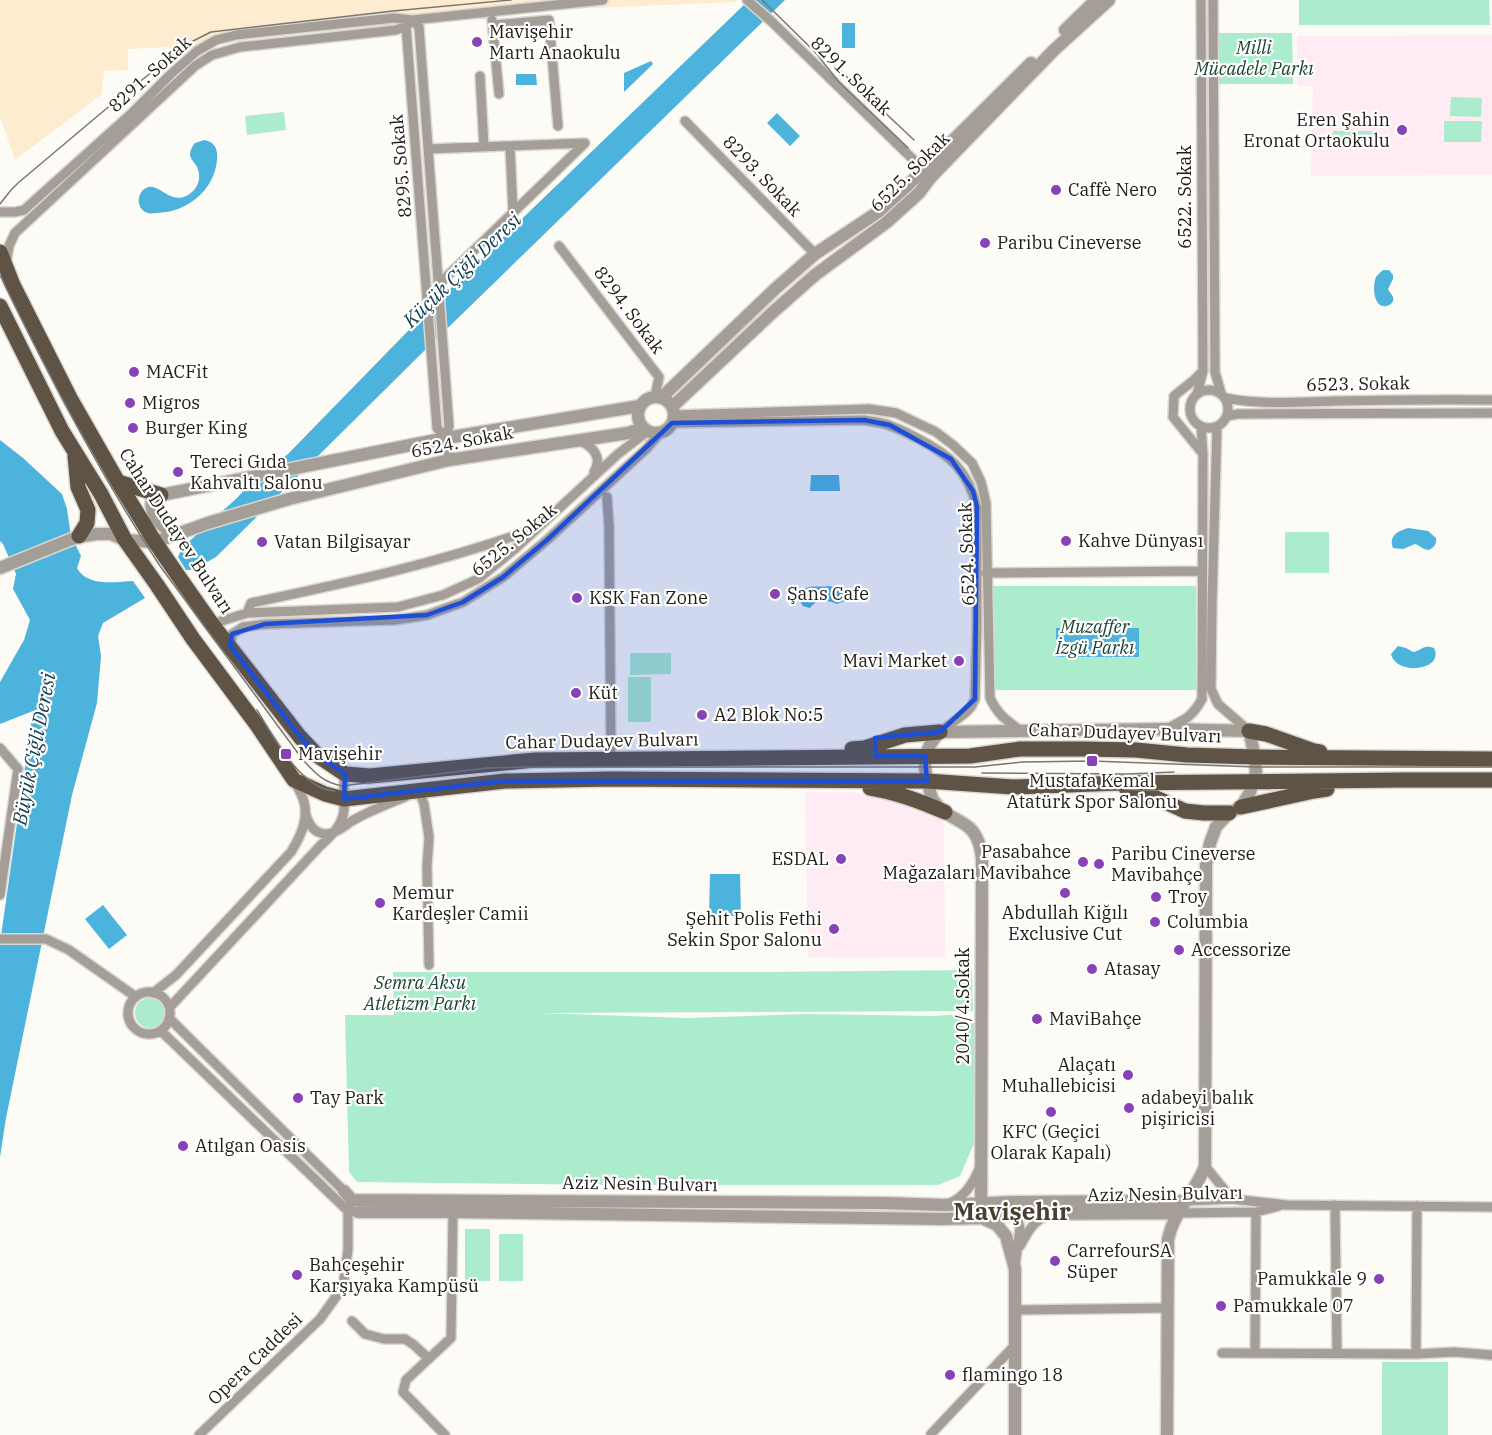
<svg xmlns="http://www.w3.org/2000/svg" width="1492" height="1435" font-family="'IBM Plex Serif',serif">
	<rect width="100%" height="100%" fill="#fdfbf6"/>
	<path fill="#fdeccf" d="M0 0H736L735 2 405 16 214 35 177 57 169 47 128 49V70L104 71 102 94 15 160 0 117Z"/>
	<path fill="#feebf4" d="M1492 35V175L1311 176 1313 86H1297V36Z
		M805 792H854L911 805 943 820 944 827 945 957H808Z"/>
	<path fill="#abeccd" d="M1299 0H1489L1490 25H1299Z
		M1216 33H1292L1293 84H1216Z
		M1451 97 1482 98 1481 117 1450 116Z
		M284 112 286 130 247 135 245 116Z
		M1444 121H1482L1481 142H1444Z
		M1333 131H1375V148H1332Z
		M1285 532H1329V573H1285Z
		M993 586H1196V690H994Z
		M630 653H671V674L630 675Z
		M628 677H651V722H628Z
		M972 970 973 1011 540 1013 686 1018 808 1014 935 1016 959 1014 975 1022V1141L960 1176 938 1185H616L357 1182 349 1172 345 1015H394L393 972H759Z
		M135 1013a15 15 0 1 1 30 0a15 15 0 1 1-30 0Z
		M465 1229H490V1281H465Z
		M499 1234H523V1281H499Z
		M1382 1362H1448V1435H1382Z"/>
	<path fill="#4cb3dd" d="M749 0H785L422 353 216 557 193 570H186L178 557 182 548 238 497 250 483 288 454 444 294Z
		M842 23H855V48H842Z
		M651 61 653 64 624 92V73Z
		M516 74H536L537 85H516Z
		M777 113 800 136 790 146 767 123Z
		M204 140C215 142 218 149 217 160 214 191 187 212 157 213 154 213 151 214 148 213 136 210 136 193 146 188 159 181 169 206 188 195 198 189 202 178 197 167 195 163 191 160 190 155 190 150 192 147 195 143Z
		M1383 270H1389L1393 275V279L1388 289C1389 292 1392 294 1393 297 1395 305 1385 308 1380 305 1373 300 1373 284 1376 277 1378 274 1381 272 1383 270Z
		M0 440 23 458 62 494 67 509 71 536 81 556 77 568C87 587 116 582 133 581L145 598 103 623 98 636 101 656 97 703 72 795 6 1118 0 1157V943L33 711 0 724V682L24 640 30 620 13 589 16 574 3 544 0 541Z
		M811 475H839L840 491H810Z
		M1408 528 1428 531 1436 538C1437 544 1434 547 1429 550 1423 550 1421 546 1415 544L1403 549 1393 548C1388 536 1398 531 1408 528Z
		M829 586 833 587 835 591H841L846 597 845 601 837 604C828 600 817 598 810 608L803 606 799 600C800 582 815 588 829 586Z
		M1056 628H1139V657H1056Z
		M1398 646 1406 648 1413 652C1423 650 1423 644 1434 648 1445 671 1396 676 1391 654Z
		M710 874H740L741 916H709Z
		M103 905 127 935 109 949 85 919Z"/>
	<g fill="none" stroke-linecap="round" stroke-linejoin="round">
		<defs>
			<path id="minor" d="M747 0 772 22 927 173
				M1213 0 1215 372 1221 393
				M412 20 419 27 449 426 446 438 449 460
				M492 20 499 94
				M493 25 549 20 558 126
				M406 26 437 428 446 438
				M480 76 484 147
				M685 121 815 254
				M510 146 513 213
				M428 149 585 143 438 285
				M0 212H15L24 210 132 113 171 74 197 51 216 40 236 35 319 26 394 18 412 20 603 0
				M559 246 659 377 655 397
				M6 263 9 246 15 233 195 66 212 55 240 47 396 30 406 26 412 20
				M1202 372 1194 380 1174 396 1173 417 1203 454
				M1190 409a19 19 0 1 1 38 0a19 19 0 1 1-38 0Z
				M1197 394 1203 371 1201 0
				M1226 398C1258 405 1302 402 1336 401 1388 400 1440 399 1492 400
				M674 415 869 409 896 413 936 432 953 445 972 463 981 482 986 503 990 698C998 715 1006 720 1021 731
				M1227 416 1238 414 1492 413
				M672 423 864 420C873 422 883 422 891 426 900 429 909 434 917 438 950 455 968 470 977 507V626L975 699 971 707 964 714 940 732
				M1217 427 1212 605 1211 689 1218 704 1249 731
				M578 440C593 446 603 457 594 472
				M607 497 609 527 611 759
				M986 573 1202 571
				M247 613 251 603C346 583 440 563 531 530
				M212 624 247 613 398 607 443 595 478 579 516 548 618 454 648 431
				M230 646 232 634 243 627 265 624 395 620 427 615 463 602 503 577 548 539 646 449 661 432
				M1168 728C1186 719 1192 717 1202 699L1203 454 1201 426
				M0 748 18 769 0 895
				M418 791H419L424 804 429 837 427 867 429 965
				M305 812C308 823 313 834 327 834 337 833 344 826 352 821 369 811 387 804 405 797
				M0 939H46L69 950 136 997
				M128 1013a21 21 0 1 1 42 0a21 21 0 1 1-42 0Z
				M153 993 176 975 291 852C300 837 309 820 304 802 302 794 297 787 294 780
				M170 1007 320 846C334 833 346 822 344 802 344 791 343 785 345 774
				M170 1019 344 1191
				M161 1031 348 1211 350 1206
				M1205 1166 1232 1199
				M1185 1201 1232 1199 1287 1205 1492 1207
				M950 1203C965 1197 974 1182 980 1167
				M1335 1205 1337 1353
				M1015 1209 1020 1228 1015 1267
				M1177 1213 1256 1212 1279 1206
				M1020 1246C1027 1233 1034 1220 1048 1215
				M1015 1310 1167 1308
				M352 1321 365 1334 384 1339H405L414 1345 429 1359
				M1222 1353 1416 1354 1454 1352 1492 1355
				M1255 1353 1256 1212
				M1416 1354 1417 1206
				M931 1434 1015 1345
				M199 1435 320 1319 343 1287 348 1249V1211L358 1212
				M445 1435 403 1392 406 1380 451 1338 453 1212"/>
			<path id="tertiary" d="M1065 30 1096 0
				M638 415a18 18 0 1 1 36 0a18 18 0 1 1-36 0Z
				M661 398 775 289 815 254 878 212 908 185 1031 63
				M672 407 773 312 815 275 887 222 919 193 931 177 1054 50 1109 0
				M176 534C161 527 149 516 152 498L161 495 446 438 640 406
				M0 568 77 537 97 534H111L125 540 155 542 208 523 289 499 449 460 628 433 644 428
				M344 1191 352 1200 883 1203 944 1205 1013 1202 1185 1201
				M358 1212H453L943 1219 981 1218 1016 1214 1177 1213
				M981 1218 982 858C977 814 951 827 933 800 931 797 930 791 929 787 922 764 923 749 940 732L1167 729 1249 731 1255 757 1256 772 1250 792 1241 807 1229 813 1216 827 1210 843 1206 865 1205 1166C1196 1192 1173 1212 1168 1240L1167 1435
				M982 1218 997 1225 1006 1236 1015 1269V1435"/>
			<path id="primary" d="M0 252 13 285 70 398 118 482 155 542 179 577 212 624 300 737 318 756 345 774 370 776 535 760 970 756 1020 749H1083L1136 750 1187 755 1255 757 1492 759
				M0 306 62 431 101 494 125 540 157 585 193 639 257 725 294 780 325 794 344 799 505 781 612 779 927 781 1013 787 1120 783 1402 780H1492
				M75 456 78 487 88 510 87 523 79 536
				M118 482 161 495
				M1249 731 1266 734 1314 751 1320 752
				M852 749 865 748 905 735 940 732
				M870 788C896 792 920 801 945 812
				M1126 788 1152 796 1185 811 1204 813H1229
				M1241 807 1314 791 1327 789"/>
		</defs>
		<use href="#minor" stroke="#dad7d2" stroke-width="12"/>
		<use href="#tertiary" stroke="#dad7d2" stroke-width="15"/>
		<use href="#primary" stroke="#dad7d2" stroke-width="18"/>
		<use href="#minor" stroke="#a59e96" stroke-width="9"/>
		<use href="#tertiary" stroke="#a59e96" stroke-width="12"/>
		<use href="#primary" stroke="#5e5345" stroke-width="15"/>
		<path stroke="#7a7770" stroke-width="1.5" d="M762 0 815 52 839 82 908 148
			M829 60 914 140
			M0 204 11 190 18 183 119 98 189 43 211 32 393 11 511 0
			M0 275C48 375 99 473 160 566L303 760C316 774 323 782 342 786L487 768 528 767H975L1022 762 1092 761 1255 767H1492
			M257 710C273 736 301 790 335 791
			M982 773 1128 774 1174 772"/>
	</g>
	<path fill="#1d4ed8" fill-opacity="0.2" stroke="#1d4ed8" stroke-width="4.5" stroke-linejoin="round" d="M864 420 890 425 951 459 973 491 977 507 975 699 940 732 875 738 876 756H925L927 781H505L344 799 345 774 318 756 300 737 230 646 232 634 265 624 427 615 463 602 503 577 548 539 672 423Z"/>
	<g fill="#8642b6" stroke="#fff" stroke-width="2">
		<circle cx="477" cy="42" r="6"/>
		<circle cx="1402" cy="130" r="6"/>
		<circle cx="1056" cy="190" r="6"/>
		<circle cx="985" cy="243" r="6"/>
		<circle cx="134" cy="372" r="6"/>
		<circle cx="130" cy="403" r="6"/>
		<circle cx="133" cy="428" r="6"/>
		<circle cx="178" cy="472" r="6"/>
		<circle cx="1066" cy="541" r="6"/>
		<circle cx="262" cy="542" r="6"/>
		<circle cx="775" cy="594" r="6"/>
		<circle cx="577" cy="598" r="6"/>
		<circle cx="959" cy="661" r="6"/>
		<circle cx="576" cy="693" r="6"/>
		<circle cx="702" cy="715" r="6"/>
		<rect x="280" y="748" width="12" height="12" rx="3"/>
		<rect x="1086" y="755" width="12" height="12" rx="3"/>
		<circle cx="841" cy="859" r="6"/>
		<circle cx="1083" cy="862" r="6"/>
		<circle cx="1099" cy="864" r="6"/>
		<circle cx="1065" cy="893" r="6"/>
		<circle cx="1156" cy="897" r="6"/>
		<circle cx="380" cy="903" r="6"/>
		<circle cx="1155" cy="922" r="6"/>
		<circle cx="834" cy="929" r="6"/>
		<circle cx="1179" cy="950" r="6"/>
		<circle cx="1092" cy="969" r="6"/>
		<circle cx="1037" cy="1019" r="6"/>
		<circle cx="1128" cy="1075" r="6"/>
		<circle cx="298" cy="1098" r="6"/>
		<circle cx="1129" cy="1108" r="6"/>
		<circle cx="1051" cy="1112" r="6"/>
		<circle cx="183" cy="1146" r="6"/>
		<circle cx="1055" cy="1261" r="6"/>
		<circle cx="297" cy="1275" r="6"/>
		<circle cx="1379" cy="1279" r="6"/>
		<circle cx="1221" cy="1306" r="6"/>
		<circle cx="950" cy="1375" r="6"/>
	</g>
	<g text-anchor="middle" stroke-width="4.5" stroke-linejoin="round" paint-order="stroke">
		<g font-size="18" fill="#201c14" stroke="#fff" text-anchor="start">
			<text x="489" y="38">Mavişehir<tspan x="489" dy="21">Martı Anaokulu</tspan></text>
			<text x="1390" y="126" text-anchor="end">Eren Şahin<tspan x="1390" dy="21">Eronat Ortaokulu</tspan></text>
			<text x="1068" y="196">Caffè Nero</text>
			<text x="997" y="249">Paribu Cineverse</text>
			<text x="146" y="378">MACFit</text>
			<text x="142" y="409">Migros</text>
			<text x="145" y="434">Burger King</text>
			<text x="190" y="468">Tereci Gıda<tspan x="190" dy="21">Kahvaltı Salonu</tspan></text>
			<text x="1078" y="547">Kahve Dünyası</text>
			<text x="274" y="548">Vatan Bilgisayar</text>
			<text x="787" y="600">Şans Cafe</text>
			<text x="589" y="604">KSK Fan Zone</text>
			<text x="947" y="667" text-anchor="end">Mavi Market</text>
			<text x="588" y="699">Küt</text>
			<text x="714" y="721">A2 Blok No:5</text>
			<text x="298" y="760">Mavişehir</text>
			<text x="1092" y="787" text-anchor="middle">Mustafa Kemal<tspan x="1092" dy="21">Atatürk Spor Salonu</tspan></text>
			<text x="1071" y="858" text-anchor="end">Pasabahce<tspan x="1071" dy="21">Mağazaları Mavibahce</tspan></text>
			<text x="1111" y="860">Paribu Cineverse<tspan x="1111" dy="21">Mavibahçe</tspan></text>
			<text x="829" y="865" text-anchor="end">ESDAL</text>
			<text x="392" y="899">Memur<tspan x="392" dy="21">Kardeşler Camii</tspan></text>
			<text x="1168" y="903">Troy</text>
			<text x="1065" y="919" text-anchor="middle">Abdullah Kiğılı<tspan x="1065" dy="21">Exclusive Cut</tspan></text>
			<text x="822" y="925" text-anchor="end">Şehit Polis Fethi<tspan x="822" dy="21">Sekin Spor Salonu</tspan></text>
			<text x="1167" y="928">Columbia</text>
			<text x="1191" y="956">Accessorize</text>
			<text x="1104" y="975">Atasay</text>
			<text x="1049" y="1025">MaviBahçe</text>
			<text x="1116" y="1071" text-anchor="end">Alaçatı<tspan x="1116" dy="21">Muhallebicisi</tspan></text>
			<text x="310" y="1104">Tay Park</text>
			<text x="1141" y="1104">adabeyi balık<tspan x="1141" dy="21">pişiricisi</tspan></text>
			<text x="1051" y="1138" text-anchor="middle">KFC (Geçici<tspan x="1051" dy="21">Olarak Kapalı)</tspan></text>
			<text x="195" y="1152">Atılgan Oasis</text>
			<text x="1067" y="1257">CarrefourSA<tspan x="1067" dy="21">Süper</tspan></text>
			<text x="309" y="1271">Bahçeşehir<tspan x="309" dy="21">Karşıyaka Kampüsü</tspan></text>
			<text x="1367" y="1285" text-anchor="end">Pamukkale 9</text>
			<text x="1233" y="1312">Pamukkale 07</text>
			<text x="962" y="1381">flamingo 18</text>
		</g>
		<g font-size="18" font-style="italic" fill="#194432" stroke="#fff">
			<text x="1254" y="54">Milli<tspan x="1254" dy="21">Mücadele Parkı</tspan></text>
			<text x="1095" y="633">Muzaffer<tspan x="1095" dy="21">İzgü Parkı</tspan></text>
			<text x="420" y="989">Semra Aksu<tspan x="420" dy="21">Atletizm Parkı</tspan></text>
		</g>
		<g font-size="18" fill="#201c14" stroke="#fff">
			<text transform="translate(150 74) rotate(-42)" y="6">8291. Sokak</text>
			<text transform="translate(851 76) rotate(44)" y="6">8291. Sokak</text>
			<text transform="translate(401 166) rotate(-95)" y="6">8295. Sokak</text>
			<text transform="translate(910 172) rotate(-45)" y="6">6525. Sokak</text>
			<text transform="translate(762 176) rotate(46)" y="6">8293. Sokak</text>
			<text transform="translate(1185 197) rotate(-90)" y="6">6522. Sokak</text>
			<text transform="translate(629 310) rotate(53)" y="6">8294. Sokak</text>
			<text transform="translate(1358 384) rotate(-1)" y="6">6523. Sokak</text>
			<text transform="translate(462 442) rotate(-11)" y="6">6524. Sokak</text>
			<text transform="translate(176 531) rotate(57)" y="6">Cahar Dudayev Bulvarı</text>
			<text transform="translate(514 540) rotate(-39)" y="6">6525. Sokak</text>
			<text transform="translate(967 554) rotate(-92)" y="6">6524. Sokak</text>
			<text transform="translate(1125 733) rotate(2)" y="6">Cahar Dudayev Bulvarı</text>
			<text transform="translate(602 741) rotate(-1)" y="6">Cahar Dudayev Bulvarı</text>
			<text transform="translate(963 1006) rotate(-90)" y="6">2040/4.Sokak</text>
			<text transform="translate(640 1184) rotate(1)" y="6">Aziz Nesin Bulvarı</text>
			<text transform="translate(1165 1194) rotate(-1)" y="6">Aziz Nesin Bulvarı</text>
			<text transform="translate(255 1359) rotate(-44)" y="6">Opera Caddesi</text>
		</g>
		<g font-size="20" font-style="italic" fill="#0e3c4e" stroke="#fff">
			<text transform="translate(462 270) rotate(-44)" y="7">Küçük Çiğli Deresi</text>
			<text transform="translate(34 749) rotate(-79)" y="7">Büyük Çiğli Deresi</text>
		</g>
		<g font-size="24" font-weight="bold" fill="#4a3f2d" stroke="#fff">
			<text x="1012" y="1220">Mavişehir</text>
		</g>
	</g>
</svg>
